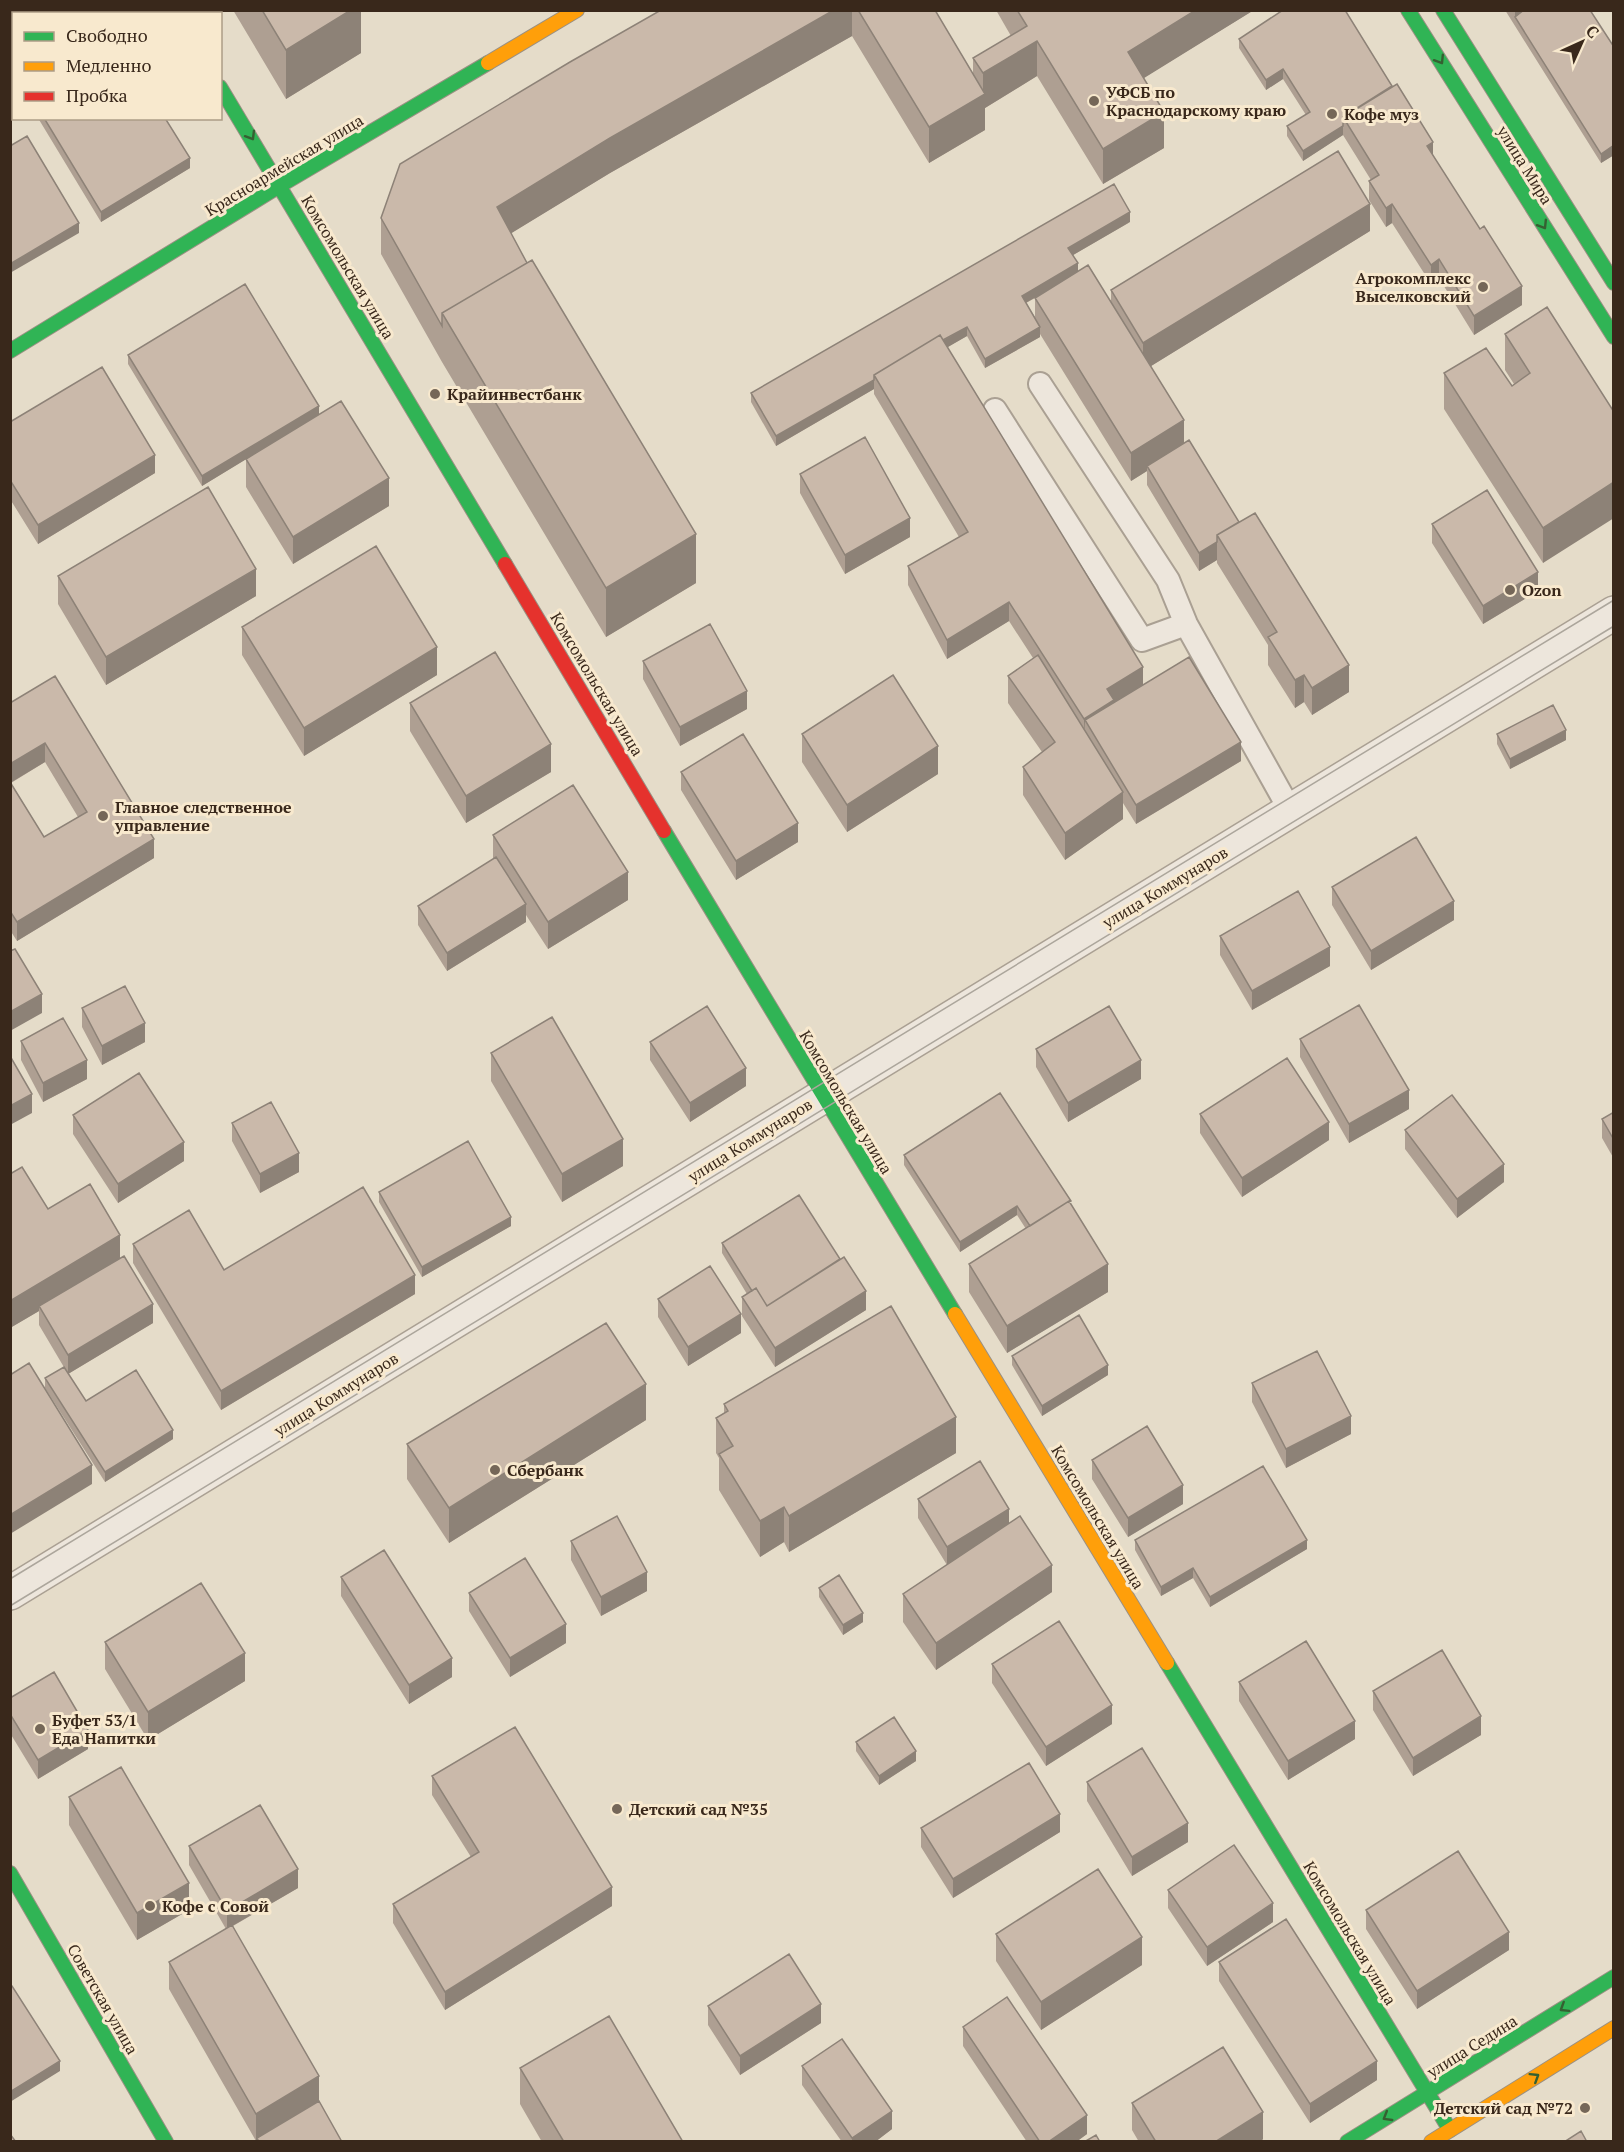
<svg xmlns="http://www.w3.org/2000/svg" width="1624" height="2152" font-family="'PT Serif',serif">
	<rect width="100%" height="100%" fill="#e5dcc9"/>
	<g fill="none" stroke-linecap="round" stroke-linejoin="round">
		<defs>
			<path id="lane" d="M1040 384 1168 580 1186 624 1290 810
				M995 410 1142 640 1186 624"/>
			<path id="street" d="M10 1593 1614 613"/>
			<path id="fast" d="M174 10 176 14
				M1408 10 1614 337
				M1443 10 1614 283
				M220 87 505 564
				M10 351 281 185 488 63
				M664 831 955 1314
				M1167 1663 1450 2130
				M10 1873 166 2142
				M1347 2142 1614 1977"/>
			<path id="slow" d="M488 63 577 10
				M955 1314 1167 1663
				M1431 2142 1614 2028"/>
			<path id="jam" d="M505 564 664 831"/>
		</defs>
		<use href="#lane" stroke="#aaa093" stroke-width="26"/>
		<use href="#street" stroke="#aaa093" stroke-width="36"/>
		<use href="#fast" stroke="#9a9083" stroke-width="16"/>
		<use href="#slow" stroke="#9a9083" stroke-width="16"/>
		<use href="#jam" stroke="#9a9083" stroke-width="16"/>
		<use href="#lane" stroke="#ede6dc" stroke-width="22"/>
		<use href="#street" stroke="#ede6dc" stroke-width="33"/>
		<use href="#fast" stroke="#30b455" stroke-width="14"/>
		<use href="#slow" stroke="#ff9f0a" stroke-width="14"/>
		<use href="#jam" stroke="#e5322d" stroke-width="14"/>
		<path stroke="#aca69c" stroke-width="1.5" d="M10 1579 1614 600
			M10 1606 1614 626"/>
	</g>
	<path fill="#ae9f92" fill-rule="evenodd" d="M42 10H105V14H44Z
		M233 10H361V53L286 99Z
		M661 10H935L973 75V58L1011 36 996 10H1254L1143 78 1164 148 1103 184 1037 76 985 108V130L929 163 852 36 610 173 511 233 696 583 606 637 442 362 381 254V218Z
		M1505 10H1590L1614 47V155L1601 163Z
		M1239 39 1433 155 1522 305 1474 335 1439 278 1431 284 1392 223 1386 227 1369 200V181L1371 180 1343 135 1303 161 1287 136V126L1306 115 1283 79 1266 90 1239 48Z
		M38 118H165L190 168 101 222Z
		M1130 222 1073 255 1078 271 1111 301V290L1370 231 1151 366 1184 443 1239 522 1349 692 1312 715 1304 702 1295 708 1268 665V645L1217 563V560L1199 571 1147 485V471L1131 481 1040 334V337L985 368 967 336 947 347 1143 685 1241 761 1136 824 1123 803V819L1065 860 1023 795V767L1042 752 1008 703V676L1033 658 1009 621 947 659 908 585V566L959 537 874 394V389L776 446 751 402V393ZM1035 298V317L1026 303Z
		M1505 334 1614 412 1543 563 1444 409V373L1512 386 1514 384 1505 370Z
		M128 355 319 415 389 506 293 564 246 487V459L202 486 128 364Z
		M10 422 155 473 38 544 10 499Z
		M800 474 910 537 845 574 800 493Z
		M1432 524 1538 591 1483 624 1432 543Z
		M58 576 256 596 106 685 58 604Z
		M242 627 437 675 304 756 242 655Z
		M643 661 747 709 680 746 643 679Z
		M10 703 154 858 17 941 10 930ZM45 762 78 817 44 837 11 783Z
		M410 703 551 772 466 823 410 731Z
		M802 734 938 774 847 832 802 762Z
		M1497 734 1566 740 1510 769 1497 744Z
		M681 772 798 842 736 880 681 790Z
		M493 835 628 900 548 949 526 915V922L447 971 418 925V906L493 859Z
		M1332 887 1454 920 1371 970 1332 905Z
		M1220 936 1330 966 1252 1010 1220 955Z
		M82 1008 145 1042 102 1065 82 1027Z
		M1300 1039 1409 1109 1349 1143 1300 1057Z
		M21 1041 87 1079 43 1102 21 1060Z
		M650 1042 746 1086 690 1122 650 1060Z
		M1036 1049 1141 1079 1068 1122 1036 1067Z
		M491 1053 623 1166 562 1202 491 1081Z
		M1614 1112V1159L1602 1138V1119Z
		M1200 1114 1329 1140 1242 1197 1200 1133Z
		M73 1115 184 1161 118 1203 73 1134Z
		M232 1123 299 1172 260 1193 232 1141Z
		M1405 1130 1504 1182 1457 1218 1405 1149Z
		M904 1155 1071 1204 1108 1292 1007 1353 969 1292V1264L1026 1229 1017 1215 960 1252 904 1165Z
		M379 1192 511 1226 422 1277 379 1202Z
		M48 1209 120 1259 153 1323 68 1374 39 1325V1311L10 1328Z
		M722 1243 866 1310 775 1367 742 1316V1297L747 1294 722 1253Z
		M133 1244 224 1270 415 1294 221 1410 133 1263Z
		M658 1299 741 1333 688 1366 658 1317Z
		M1012 1356 1108 1375 1042 1416 1012 1365Z
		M45 1378 86 1401 173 1439 105 1482 45 1388Z
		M1252 1383 1351 1434 1286 1468 1252 1402Z
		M724 1404 956 1453 789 1552 784 1542 760 1557 719 1490V1458L716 1453V1418L724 1413Z
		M646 1420 449 1543 407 1479V1444Z
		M1092 1460 1183 1504 1128 1537 1092 1479Z
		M918 1499 1009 1524 1052 1592 936 1670 903 1622V1594L947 1565 918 1518Z
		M1135 1540 1307 1549 1210 1607 1193 1578 1161 1596 1135 1550Z
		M571 1541 647 1591 601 1616 571 1560Z
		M341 1577 452 1677 409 1704 341 1596Z
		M819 1588 863 1622 843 1635 819 1597Z
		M469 1593 566 1643 510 1677 469 1611Z
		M105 1642 245 1681 148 1740 105 1669Z
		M992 1664 1112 1724 1046 1766 992 1683Z
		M1239 1682 1355 1739 1288 1780 1239 1701Z
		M1373 1691 1481 1735 1413 1776 1373 1710Z
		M10 1698 88 1749 38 1779 10 1733Z
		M856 1742 916 1761 879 1785 856 1751Z
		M432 1776 612 1906 445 2010 393 1923V1904L471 1857 432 1795Z
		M1087 1782 1188 1842 1132 1876 1087 1801Z
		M69 1797 189 1910 137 1940 69 1825Z
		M921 1828 1060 1832 953 1898 921 1847Z
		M189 1846 298 1888 233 1926 319 2103 342 2142H257V2140L256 2141 169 1989V1962L226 1929 189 1865Z
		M1168 1890 1273 1922 1207 1966 1168 1908Z
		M1366 1910 1509 1950 1417 2009 1366 1929Z
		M996 1934 1142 1965 1041 2030 996 1961Z
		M1219 1962 1377 2080 1310 2123 1219 1981Z
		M708 2006 821 2023 740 2075 708 2025Z
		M963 2027 1087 2134 1076 2142H1027L963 2046Z
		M802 2066 892 2129 875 2142H842L802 2085Z
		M520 2068 683 2142H542L520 2104Z
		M1132 2103 1263 2139 1260 2142H1139L1132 2130Z"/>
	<path fill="#8d8277" d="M26 10H39V14H22Z
		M99 10H105V14H94Z
		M351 10H361V53L286 99V50Z
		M834 10H852V36L610 173 497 242V207L610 138Z
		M1196 10H1254L1128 88V52Z
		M1515 10H1538L1515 17Z
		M14 18V46L10 48V20Z
		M1037 41V76L985 108V130L929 163V127L983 95V73Z
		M1283 69V79L1266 90V80Z
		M1164 112V148L1103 184V149Z
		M1343 126V135L1303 161V151Z
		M1433 142V161L1427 146Z
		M1614 145V155L1601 163V154Z
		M190 158V168L101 222V212Z
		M1370 204V231L1143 371V343Z
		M1392 204V223L1386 227V208Z
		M1130 212V222L1068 258V248Z
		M79 223V233L10 273V264Z
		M1439 259V278L1431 284V265Z
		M1078 263V273L1022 305V296Z
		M1522 286V305L1474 335V316Z
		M967 327V336L881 386 876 379Z
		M1040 327V337L985 368V359Z
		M874 380V389L776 446V436Z
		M319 406V415L202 486V476Z
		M1184 420V448L1147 466V471L1131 481V453Z
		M155 455V473L38 544V525Z
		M389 478V506L293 564V537Z
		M1614 482V518L1543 563V528Z
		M910 518V537L845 574V555Z
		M696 534V583L606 637V588Z
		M1217 542V560L1199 571V553Z
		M256 569V596L106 685V657Z
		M1538 572V591L1483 624V606Z
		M1009 602V621L947 659V640Z
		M437 647V675L304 756V728Z
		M1349 665V692L1312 715V688Z
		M1143 667V686L1085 720 1084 737V719L1107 689Z
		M1304 675V702L1295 708V680Z
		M747 691V709L680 746V727Z
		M1566 730V740L1510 769V759Z
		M1241 742V761L1136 824V805Z
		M45 743V762L10 783V764Z
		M551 744V772L466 823V796Z
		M938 746V774L847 832V805Z
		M1123 792V819L1065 860V833Z
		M798 823V842L736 880V861Z
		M154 839V858L17 941V922Z
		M628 872V900L548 949V922Z
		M1454 901V920L1371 970V951Z
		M526 904V922L447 971V953Z
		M1330 947V966L1252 1010V991Z
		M42 994V1013L10 1031V1012Z
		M145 1023V1042L102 1065V1046Z
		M87 1060V1079L43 1102V1083Z
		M1141 1060V1079L1068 1122V1103Z
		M746 1068V1086L690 1122V1103Z
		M1409 1090V1109L1349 1143V1124Z
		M32 1094V1113L10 1125V1106Z
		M1329 1122V1140L1242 1197V1178Z
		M623 1139V1166L562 1202V1174Z
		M184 1142V1161L118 1203V1184Z
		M299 1153V1172L260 1193V1174Z
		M1504 1164V1182L1457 1218V1199Z
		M1017 1206V1215L960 1252V1242Z
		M511 1217V1226L422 1277V1267Z
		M120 1235V1263L39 1306V1311L10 1328V1301Z
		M1108 1264V1292L1007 1353V1326Z
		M415 1275V1294L221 1410V1391Z
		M866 1291V1310L775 1367V1348Z
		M153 1304V1323L68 1374V1355Z
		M741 1314V1333L688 1366V1347Z
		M1108 1365V1375L1042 1416V1406Z
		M646 1384V1420L449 1543V1508Z
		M1351 1416V1434L1286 1468V1449Z
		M956 1417V1453L789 1552V1516Z
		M173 1430V1439L105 1482V1472Z
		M92 1465V1484L10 1534V1515Z
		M1183 1485V1504L1128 1537V1518Z
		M784 1507V1542L760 1557V1521Z
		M1009 1509V1527L947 1565V1547Z
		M1307 1540V1549L1210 1607V1597Z
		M1052 1565V1592L936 1670V1643Z
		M1193 1568V1578L1161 1596V1587Z
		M647 1572V1591L601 1616V1597Z
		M863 1613V1622L843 1635V1625Z
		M566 1624V1643L510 1677V1658Z
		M245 1653V1681L148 1740V1712Z
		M452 1658V1677L409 1704V1685Z
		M1112 1705V1724L1046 1766V1747Z
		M1481 1716V1735L1413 1776V1758Z
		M1355 1721V1739L1288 1780V1761Z
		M88 1730V1749L38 1779V1760Z
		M916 1751V1761L879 1785V1776Z
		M1060 1814V1832L953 1898V1879Z
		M1188 1823V1842L1132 1876V1857Z
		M298 1869V1888L227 1929V1911Z
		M189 1883V1910L137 1940V1913Z
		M612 1887V1906L445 2010V1992Z
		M1273 1903V1922L1207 1966V1947Z
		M1509 1932V1950L1417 2009V1991Z
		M1142 1937V1965L1041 2030V2002Z
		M821 2004V2023L740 2075V2056Z
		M60 2061V2071L10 2102V2092Z
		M1377 2061V2080L1310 2123V2104Z
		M319 2076V2104L257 2138V2140L256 2141V2114Z
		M892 2111V2129L875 2142H852V2138Z
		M1263 2112V2139L1260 2142H1215Z
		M1087 2115V2134L1076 2142H1048Z"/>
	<path fill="#cab9aa" stroke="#8d8277" stroke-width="1.5" d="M10 10H26L22 14H14V18L10 20Z
		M48 10H99L94 14H50Z
		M262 10H351L286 50Z
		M661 10H834L610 138 497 207 527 263 442 313V326L381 218 400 164 570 62Z
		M858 10H935L985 94 929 127Z
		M1017 10H1196L1128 52 1164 112 1103 149 1037 41 983 73 973 58 1027 26Z
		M1283 10H1345L1392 86 1343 117V126L1303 151 1287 126 1310 112 1283 69 1266 80 1239 39Z
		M1524 10H1590L1614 47V145L1601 154 1515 17Z
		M1397 84 1433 142 1427 146 1480 229 1484 226 1522 286 1474 316 1439 259 1431 265 1392 204 1386 208 1369 181 1379 175 1343 117Z
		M44 118H165L190 158 101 212Z
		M27 136 79 223 10 264V146Z
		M1338 151 1370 204 1143 343 1111 290Z
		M1114 184 1130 212 1068 248 1078 263 1022 296 1040 327 985 359 967 327 943 340 940 335 874 375V380L776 436 751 393Z
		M532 260 696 534 606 588 442 313Z
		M1088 265 1184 420 1131 453 1035 298Z
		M245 284 319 406 202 476 128 355Z
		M1547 307 1614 412V482L1543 528 1444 373 1486 348 1512 386 1530 373 1505 334Z
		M940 335 1143 667 1107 689 1114 700 1084 719 1009 602 947 640 908 566 968 532 874 375Z
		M102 367 155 455 38 525 10 480V422Z
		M341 401 389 478 293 537 246 459Z
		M865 437 910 518 845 555 800 474Z
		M1189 440 1239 522 1217 535V542L1199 553 1147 466Z
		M208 487 256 569 106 657 58 576Z
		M1487 490 1538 572 1483 606 1432 524Z
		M1255 513 1349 665 1312 688 1304 675 1295 680 1268 637 1277 632 1217 535Z
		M376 546 437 647 304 728 242 627Z
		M710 624 747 691 680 727 643 661Z
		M495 652 551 744 466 796 410 703Z
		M1038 655 1123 792 1065 833 1023 767 1055 742 1008 676Z
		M1189 657 1241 742 1136 805 1085 720Z
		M893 675 938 746 847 805 802 734Z
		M55 676 154 839 17 922 10 911V782L44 837 87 812 45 743 10 764V703Z
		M1553 705 1566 730 1510 759 1497 734Z
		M743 734 798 823 736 861 681 772Z
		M573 785 628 872 548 922 493 835Z
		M1416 837 1454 901 1371 951 1332 887Z
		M496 857 526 904 447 953 418 906Z
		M1298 891 1330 947 1252 991 1220 936Z
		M15 949 42 994 10 1012V951Z
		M125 986 145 1023 102 1046 82 1008Z
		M1359 1005 1409 1090 1349 1124 1300 1039Z
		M707 1006 746 1068 690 1103 650 1042Z
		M1109 1006 1141 1060 1068 1103 1036 1049Z
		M552 1017 623 1139 562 1174 491 1053Z
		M63 1018 87 1060 43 1083 21 1041Z
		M10 1056 32 1094 10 1106Z
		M1287 1058 1329 1122 1242 1178 1200 1114Z
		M139 1073 184 1142 118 1184 73 1115Z
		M1000 1093 1071 1201 1069 1202V1201L1030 1226 1017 1206 960 1242 904 1155Z
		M1452 1095 1504 1164 1457 1199 1405 1130Z
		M271 1102 299 1153 260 1174 232 1123Z
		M1614 1112V1140L1602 1119Z
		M468 1141 511 1217 422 1267 379 1192Z
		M22 1167 48 1209 90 1184 120 1235 10 1301V1174Z
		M363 1187 415 1275 221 1391 133 1244 189 1210 224 1270Z
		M799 1195 840 1259 767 1306 756 1288 752 1291 722 1243Z
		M1069 1201 1108 1264 1007 1326 969 1264Z
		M124 1256 153 1304 68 1355 39 1306Z
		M844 1257 866 1291 775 1348 742 1297 756 1288 767 1306Z
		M710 1266 741 1314 688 1347 658 1299Z
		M891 1306 956 1417 789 1516 784 1507 760 1521 719 1454 733 1446 716 1418 728 1411 724 1404Z
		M1079 1315 1108 1365 1042 1406 1012 1356Z
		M606 1323 646 1384 449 1508 407 1444Z
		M1317 1351 1351 1416 1286 1449 1252 1383Z
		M29 1363 92 1465 10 1515V1375Z
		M64 1367 86 1401 136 1370 173 1430 105 1472 45 1378Z
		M1147 1426 1183 1485 1128 1518 1092 1460Z
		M980 1461 1009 1509 947 1547 918 1499Z
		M1263 1466 1307 1540 1210 1597 1193 1568 1161 1587 1135 1540Z
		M617 1516 647 1572 601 1597 571 1541Z
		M1020 1516 1052 1565 936 1643 903 1594Z
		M384 1550 452 1658 409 1685 341 1577Z
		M525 1558 566 1624 510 1658 469 1593Z
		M839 1575 863 1613 843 1625 819 1588Z
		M201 1583 245 1653 148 1712 105 1642Z
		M1059 1621 1112 1705 1046 1747 992 1664Z
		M1306 1641 1355 1721 1288 1761 1239 1682Z
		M1442 1650 1481 1716 1413 1758 1373 1691Z
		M54 1672 88 1730 38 1760 10 1714V1698Z
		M894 1717 916 1751 879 1776 856 1742Z
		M515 1727 612 1887 445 1992 393 1904 479 1852 432 1776Z
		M1142 1748 1188 1823 1132 1857 1087 1782Z
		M1029 1763 1060 1814 953 1879 921 1828Z
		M121 1767 189 1883 137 1913 69 1797Z
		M260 1805 298 1869 227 1911 189 1846Z
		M1234 1845 1273 1903 1207 1947 1168 1890Z
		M1458 1851 1509 1932 1417 1991 1366 1910Z
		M1098 1869 1142 1937 1041 2002 996 1934Z
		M1286 1919 1377 2061 1310 2104 1219 1962Z
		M232 1925 319 2076 256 2114 169 1962Z
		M789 1954 821 2004 740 2056 708 2006Z
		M10 1986H12L60 2061 10 2092Z
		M1007 1997 1087 2115 1048 2142H1040L963 2027Z
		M609 2016 683 2142H564L520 2068Z
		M842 2039 892 2111 852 2138 802 2066Z
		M1223 2047 1263 2112 1215 2142H1156L1132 2103Z
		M319 2101 342 2142H259L257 2138Z
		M1581 2131 1587 2142H1564Z
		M10 2134 16 2142H10Z
		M1096 2135 1100 2142H1084Z"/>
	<defs><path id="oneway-chevron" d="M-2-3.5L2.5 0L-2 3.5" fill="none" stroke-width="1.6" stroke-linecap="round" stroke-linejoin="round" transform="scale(1.5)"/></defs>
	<g stroke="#356032">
		<use href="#oneway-chevron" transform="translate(1440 60) rotate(58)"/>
		<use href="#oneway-chevron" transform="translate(251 136) rotate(59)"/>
		<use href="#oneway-chevron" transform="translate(1543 225) rotate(58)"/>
		<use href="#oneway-chevron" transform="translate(1564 2008) rotate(148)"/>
		<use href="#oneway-chevron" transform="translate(1535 2077) rotate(-32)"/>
		<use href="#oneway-chevron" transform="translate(1387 2117) rotate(149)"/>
	</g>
	<g fill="#756758" stroke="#f8e9ce" stroke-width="2">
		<circle cx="1094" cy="101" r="6"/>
		<circle cx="1332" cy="114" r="6"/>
		<circle cx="1483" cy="287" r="6"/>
		<circle cx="435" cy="394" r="6"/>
		<circle cx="1510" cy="590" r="6"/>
		<circle cx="103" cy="816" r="6"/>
		<circle cx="495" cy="1470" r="6"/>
		<circle cx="40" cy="1729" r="6"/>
		<circle cx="617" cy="1809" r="6"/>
		<circle cx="150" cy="1906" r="6"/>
		<circle cx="1585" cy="2108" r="6"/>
	</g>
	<g text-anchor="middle" stroke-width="6" stroke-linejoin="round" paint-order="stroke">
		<g font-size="16" font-weight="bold" fill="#39281b" stroke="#f8e9ce" text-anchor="start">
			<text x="1106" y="98">УФСБ по<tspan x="1106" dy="18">Краснодарскому краю</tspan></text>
			<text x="1344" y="120">Кофе муз</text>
			<text x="1471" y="284" text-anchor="end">Агрокомплекс<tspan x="1471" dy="18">Выселковский</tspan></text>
			<text x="447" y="400">Крайинвестбанк</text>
			<text x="1522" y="596">Ozon</text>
			<text x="115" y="813">Главное следственное<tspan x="115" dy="18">управление</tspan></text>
			<text x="507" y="1476">Сбербанк</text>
			<text x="52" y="1726">Буфет 53/1<tspan x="52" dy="18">Еда Напитки</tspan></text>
			<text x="629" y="1815">Детский сад №35</text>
			<text x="162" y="1912">Кофе с Совой</text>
			<text x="1573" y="2114" text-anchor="end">Детский сад №72</text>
		</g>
		<g font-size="16" fill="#39281b" stroke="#f8e9ce">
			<text transform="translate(284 165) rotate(-31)" y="6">Красноармейская улица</text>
			<text transform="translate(1525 165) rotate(58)" y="6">улица Мира</text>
			<text transform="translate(348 267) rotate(59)" y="6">Комсомольская улица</text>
			<text transform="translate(597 684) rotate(59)" y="6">Комсомольская улица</text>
			<text transform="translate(1165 887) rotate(-31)" y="6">улица Коммунаров</text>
			<text transform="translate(846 1102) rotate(59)" y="6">Комсомольская улица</text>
			<text transform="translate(750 1140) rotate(-32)" y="6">улица Коммунаров</text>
			<text transform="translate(336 1394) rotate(-32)" y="6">улица Коммунаров</text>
			<text transform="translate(1098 1517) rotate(59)" y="6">Комсомольская улица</text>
			<text transform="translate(1350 1933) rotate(59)" y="6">Комсомольская улица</text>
			<text transform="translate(103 1999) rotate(60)" y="6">Советская улица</text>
			<text transform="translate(1472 2046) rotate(-32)" y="6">улица Седина</text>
		</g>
	</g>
	<rect width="1624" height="2152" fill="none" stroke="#39281b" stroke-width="24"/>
	<rect x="12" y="12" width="210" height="108" fill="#f8e9ce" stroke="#ac9c86" stroke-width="1.5"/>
	<rect x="24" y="32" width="30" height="9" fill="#30b455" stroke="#ac9c86" stroke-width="1.5"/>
	<text x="66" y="42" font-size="18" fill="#39281b">Свободно</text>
	<rect x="24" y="62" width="30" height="9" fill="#ff9f0a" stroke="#ac9c86" stroke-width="1.5"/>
	<text x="66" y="72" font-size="18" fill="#39281b">Медленно</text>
	<rect x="24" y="92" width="30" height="9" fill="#e5322d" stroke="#ac9c86" stroke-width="1.5"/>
	<text x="66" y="102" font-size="18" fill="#39281b">Пробка</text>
	<g transform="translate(1582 42) rotate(45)" stroke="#f8e9ce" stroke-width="4.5" paint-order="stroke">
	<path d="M0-4.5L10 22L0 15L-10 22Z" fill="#39281b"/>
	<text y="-9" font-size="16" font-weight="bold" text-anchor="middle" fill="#39281b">С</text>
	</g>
</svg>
